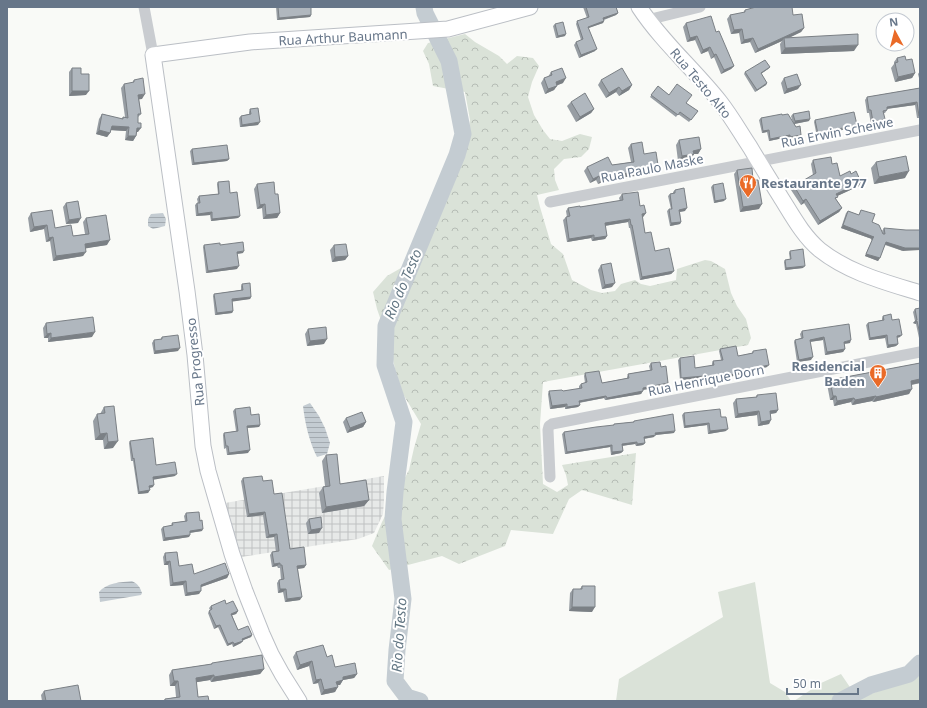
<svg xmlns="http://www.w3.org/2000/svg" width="927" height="708" font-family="'Noto Sans',sans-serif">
	<defs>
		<pattern id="industrial-grid" width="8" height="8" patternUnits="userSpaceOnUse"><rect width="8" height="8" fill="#e7e9e8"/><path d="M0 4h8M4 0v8" fill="none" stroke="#bfc1c2"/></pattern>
		<pattern id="forest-crowns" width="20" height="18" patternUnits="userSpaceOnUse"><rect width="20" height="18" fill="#dae2d8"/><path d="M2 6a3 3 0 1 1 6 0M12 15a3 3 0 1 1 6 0" fill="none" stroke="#b5bcb5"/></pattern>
		<pattern id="water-rules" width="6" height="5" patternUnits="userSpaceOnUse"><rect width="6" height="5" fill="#c4ccd2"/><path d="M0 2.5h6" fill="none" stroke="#a3aab0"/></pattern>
	</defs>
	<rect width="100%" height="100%" fill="#f9faf7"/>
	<path fill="url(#industrial-grid)" d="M384 476V501L383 514 374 533 358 539 241 557 225 503Z"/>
	<path fill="#dae2d8" d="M755 582 770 683 785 692 791 701H616L619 679 723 617 718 592Z
		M920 671V701H794L821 683 841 674 858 699 912 678Z"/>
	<path fill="url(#forest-crowns)" d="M465 34 475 42 499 56 507 64 517 56 533 58 539 66 532 82 528 97 534 115 543 130 550 139 562 141 580 134 592 137 589 149 581 157 564 159 554 169 555 180 559 190 537 195 540 207 551 244 563 254 572 280 591 290 602 293 615 291 621 284 635 280 641 284 650 286 676 280 677 269 705 260 711 261 725 269 731 293 737 306 746 319 751 338 748 345 543 382 540 424 543 484 557 492 568 485 566 475 562 465 636 453 632 505 582 490 569 499 553 534 511 530 505 546 459 564 442 556 389 570 372 546 382 522 409 470 414 448 421 424 403 394 395 369 391 349 377 309 373 292 387 276 422 256 448 193 465 156 470 120 465 92 433 86 429 64 423 51 428 43Z"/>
	<path fill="url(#water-rules)" d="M163 213 166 219 165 226 153 229 148 226V219L151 214Z
		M310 403 319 416 325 428 330 443 327 454 317 457C309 441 305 423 303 406Z
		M132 581C138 584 140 587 142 593L141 595 100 602 99 592C106 583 121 582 132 581Z"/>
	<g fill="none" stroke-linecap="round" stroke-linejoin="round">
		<path stroke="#c4ccd2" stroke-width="17" d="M420 701 407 697 395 681 397 650 403 599 393 519 395 492 404 422 385 365 386 326 457 155 463 134 449 61 425 13 424 7
			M840 701 871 685 909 674 920 663"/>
		<defs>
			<path id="secondary" d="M639 7C662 42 694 69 720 102 731 116 740 132 750 147 760 164 770 180 780 196 792 215 803 236 820 250 849 273 885 282 920 293
				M299 701 282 674 271 654 262 634 245 591 232 554 208 471 203 446 195 355 187 291 153 55 250 42 448 29 530 7"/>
		</defs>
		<use href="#secondary" stroke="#bbbfc5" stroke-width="17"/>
		<path stroke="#c9ccd0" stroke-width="11" d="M144 7 153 55
			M647 20 700 7
			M550 202 920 130
			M550 477 548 430 549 426 552 424 920 352"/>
		<use href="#secondary" stroke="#fff" stroke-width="15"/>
	</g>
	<path fill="#979da3" d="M276 7H311V15L310 17 277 20Z
		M583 7H616L618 13 616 15 604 20 603 23 588 28 595 51 579 58 574 45 576 42 581 40 576 24 577 21 587 18Z
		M745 10 793 15 804 28 801 32 789 38 854 51 781 54 780 44 782 41 755 53 750 42 741 44 739 33 731 34 727 19 730 15 743 13Z
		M686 23 716 32 734 66 731 69 721 74 714 57 711 59 708 51 701 54 695 40 687 42 683 27Z
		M555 24 565 36 556 38 553 26Z
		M897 58 906 60 915 73 912 78 895 82 891 68 894 64V62Z
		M770 67 768 69 761 74 767 83 766 85 755 92 744 74 745 72Z
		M72 68 81 74 86 95 69 96V72Z
		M920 71V82L918 74Z
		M551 72 563 83 557 85 554 90 545 94 541 83 544 78 548 77Z
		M784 78 798 89 784 94 781 83Z
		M134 80 142 99H139L141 114 138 117V132H137L136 136 133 141 125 140 126 131 111 130 110 133 107 137 96 134 99 119 102 114 122 119 123 117H125L121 88 124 84 132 83Z
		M601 80 632 85 629 90 619 96 616 92 606 98 598 85Z
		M658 86 669 95 686 103 698 111 689 122 678 114 676 117 650 97Z
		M920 88V118H917L915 105 887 109V110L885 113H884L883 122 871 124 869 113H867L865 100 867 97Z
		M571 102 594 109 591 113 576 122 567 106Z
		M250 109 258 125 240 127 239 118 241 116 249 114V112Z
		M793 114 809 121 794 124 800 137 788 139V137L769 141 767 132 762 133 759 120 761 118 782 115 793 123 791 116Z
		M815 120 857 125 855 127 838 131 836 133 817 137 814 122Z
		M679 140 701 149 698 154H694L691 159 678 161 676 145Z
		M631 144 644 154 656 169 637 172 635 176 617 178V175L598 184 596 180 590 183 584 171 587 167 612 165 631 162 628 148Z
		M192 149 229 159 227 161 192 165 190 151Z
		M813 160 832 164 840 176 859 186 837 196 836 199 842 208 839 212 818 225 804 203 801 205 791 190 794 186 813 175 811 164Z
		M876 162 905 178 874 184 871 168Z
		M737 170 753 180 759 209 740 212 734 174Z
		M218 182 230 193 240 216 238 218 211 221 210 215 196 216 195 205 197 203H198L197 199 199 196 218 194 217 184Z
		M257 184 275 194 280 213 277 218 263 219 262 208 257 209 254 189Z
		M713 185 724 201 714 203 711 187Z
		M675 190 685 211 680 212 681 222 680 224 670 226 667 211 669 209H671L668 196 670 194 673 193V192Z
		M622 194 640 206 646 213 643 217H642L645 233 655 251 674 271 671 274 640 280 630 228H629L628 222 605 226 607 236 605 239 592 241 591 238 567 242 563 220 566 217H567L566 211 568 208 580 207 620 201 619 198Z
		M66 203 78 223 66 224 63 207Z
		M861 210 872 222 883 233 882 231 884 228 903 251 885 245 878 261 865 256 872 240H871L872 239 841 228 846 213 848 211 859 215Z
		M31 213 55 228 73 236 85 234 83 222 86 218 107 245 86 248 83 256 53 261 50 241 46 242 44 229 30 232 28 218Z
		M204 245H220L243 253 237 254V269L206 273 203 247Z
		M334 245 348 256 345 260 332 262 330 250Z
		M790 251 803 268 785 270 784 262 785 260H790L789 253Z
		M601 265 612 287 602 289 598 270Z
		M242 284 251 297 250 299 232 301 233 311 232 313 215 315 213 296 214 294 241 290V286Z
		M920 308V338H919L916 324 913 323 915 321 913 312 915 309Z
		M883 316 892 320 900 337 897 338 898 344 896 346 887 348 885 338 869 340 866 325 868 323 882 320V318Z
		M46 323 92 337 48 342V338H44L43 328Z
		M308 329 324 344 307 346 305 334Z
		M802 331 850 343 844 344 845 349 843 352 825 355 823 340 810 342 811 360 797 362 794 342 795 340 801 338 800 334Z
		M162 337 178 351 154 354 152 343 154 340H160Z
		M720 349 738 356 752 353 753 351 767 367 750 371 748 373 704 382 703 378 680 380 678 360 680 358 695 368 712 366V363L713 361 721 360 719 351Z
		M651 363 661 367 668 383 666 386 643 390 641 394 605 400 604 398 579 403 580 405 578 407 565 409V407L550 409 548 394 549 391H563L579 389V386L581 384 585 383 584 376 585 373 602 383 627 378V377L628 374 650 370 649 366Z
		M920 363V383L912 385 909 394 873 402 872 401 852 405 851 402 834 406 833 400H830L827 384 830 380Z
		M757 395 778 410 776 413 771 414 769 424 758 426 757 415 735 418 733 403 736 399 756 397Z
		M104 407 113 448 104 449 103 440H95L93 421 97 414H100Z
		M235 409 251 415 260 425 259 427 247 428 248 453 227 455 226 448 224 449 223 435 224 433 236 431 233 411Z
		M684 413 721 417 726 431 708 434 707 425 684 428 682 415Z
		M346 418 366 422 363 427 347 433 343 422Z
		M634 421 674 433 655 435 654 437 644 439 645 443 643 445 636 446 635 444 622 446 623 451 621 453 611 455 610 447 565 454 562 434 564 432 613 426 614 424 633 422Z
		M130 441 156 465 175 476 153 479V487L150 488 148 493 138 494 133 461H131L129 443Z
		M326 455 340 484 369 500 364 506 322 513 319 493 323 487 325 486 322 461Z
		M243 478 263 481 274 494 290 549 306 565 304 568 298 569 300 600 285 602 283 592 278 593 277 583 279 580H281L280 568H278L277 566 272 567 270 555 272 552 276 551 274 537 266 538 263 515 247 517 241 481Z
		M186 513 202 531 190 533 189 537 163 541 161 529 163 527 171 526 172 523 185 521 184 516Z
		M309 519 319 533 308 534 306 523Z
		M165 553 179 566 194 574H229L227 578 201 587 199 594 185 596 183 585 170 586 168 565H164L163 557Z
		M582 586 592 612 569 611 570 593 573 589H580Z
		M226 604 238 611 236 614 232 615 238 630 252 635 251 637 243 640 241 643 233 647 232 644 227 646 218 627 214 629 208 613 210 610 209 608 211 606Z
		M296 652 327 657 335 667 357 674 354 678 343 680 340 685H337L335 692 321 695 318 683 313 684 309 666 297 670 293 657Z
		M212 663 264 669 260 674 211 682 210 680 196 682 198 697 209 701H163L165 699 176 697 175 686H170L169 675 172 670 211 664Z
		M44 691 81 701H42L41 695Z"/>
	<path fill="#7b8085" d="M618 13 616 15 602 20 603 18Z
		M311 15 310 17 277 20 279 18Z
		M604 21 603 23 586 29 588 27Z
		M804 28 801 32 784 40V38L782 41 755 53 758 49Z
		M742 29 739 33 731 34 734 30Z
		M566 34 565 36 556 38 558 36Z
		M697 36 695 40 687 42 690 38Z
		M753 38 750 42 741 44 744 40Z
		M858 45 854 51 781 54 785 48Z
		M710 47 708 51 701 54 703 50Z
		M597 49 595 51 579 58 581 55Z
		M716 54 714 57 711 59 714 55Z
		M734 66 731 69 721 74 724 70Z
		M770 67 768 69 759 75 761 73Z
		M915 73 912 78 895 82 898 77Z
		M566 78 563 83 553 87 556 82Z
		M767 83 766 85 755 92 757 90Z
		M632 85 629 90 619 96 622 91Z
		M801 85 798 89 784 94 787 89Z
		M557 86 554 90 545 94 548 89Z
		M619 87 616 92 606 98 609 93Z
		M72 91H89L86 95 69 96Z
		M145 94 142 99 135 100 138 95Z
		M917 102 915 105 885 109 887 107Z
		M594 109 591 113 576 122 580 117Z
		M810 119 809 121 794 124 795 121Z
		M885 119 883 122 871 124 873 122Z
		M260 122 258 125 240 127 242 125Z
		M857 125 855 127 838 131 836 133 817 137 818 134 838 129Z
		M112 126 129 127 126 131 109 130Z
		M137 128H141L138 132H134Z
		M99 130 110 133 107 137 96 134Z
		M769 130 767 132 762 133 763 131Z
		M790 135 788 137 769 141 770 139Z
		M801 135 800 137 788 139 790 137Z
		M128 136H136L133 141 125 140Z
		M701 149 698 154H694L691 159 678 161 682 156 693 151Z
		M229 159 227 161 192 165 194 163Z
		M658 165 656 169 637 172 635 176 617 178 620 174 637 169Z
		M619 171 617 175 598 184 601 180Z
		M909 171 905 178 874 184 879 177Z
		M599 176 596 180 590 183 593 179Z
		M861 182 859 186 833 198 836 194Z
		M726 199 724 201 714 203 715 201Z
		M806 199 804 203 801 205 803 201Z
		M265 204 262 208 257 209 260 205Z
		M762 204 759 209 740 212 743 207Z
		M687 208 685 211 678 212 679 210Z
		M842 208 839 212 818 225 820 221Z
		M212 212 210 215 196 216 198 214Z
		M280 213 277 218 263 219 266 215Z
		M646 213 643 217H640L642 214Z
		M240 216 238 218 211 221 212 219Z
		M81 218 78 223 66 224 69 220Z
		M630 219 628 222 603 226 605 223Z
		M681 222 680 224 670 226 671 223Z
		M47 225 44 229 30 232 34 227Z
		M843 225 874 237 872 240H871L872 239 841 228Z
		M594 235 591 238 567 242 569 239Z
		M607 236 605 239 592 241 594 238Z
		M53 237 50 241 46 242 49 238Z
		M110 240 107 245 82 249 85 244Z
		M886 242 920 248V250L903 251 884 244Z
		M244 251 243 253 235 254 237 252Z
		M86 252 83 256 53 261 56 256Z
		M866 254 880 258 878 261 865 256Z
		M348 256 345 260 332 262 335 257Z
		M239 266 237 269 206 273 208 271Z
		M805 266 803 268 785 270 786 268Z
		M674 271 671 274 640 280 642 277Z
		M615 283 612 287 602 289 605 285Z
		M251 297 250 299 230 302 232 299Z
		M233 311 232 313 215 315 217 313Z
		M915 321H917L916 324 913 323Z
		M95 332 92 337 48 342 51 338Z
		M51 333 48 338H44L47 334Z
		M887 335 885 338 869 340 870 338Z
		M902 335 900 337 895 338 897 336Z
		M824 337 823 340 808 342 810 340Z
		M327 339 324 344 307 346 310 341Z
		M851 340 850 343 842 344 844 342Z
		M898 344 896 346 887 348 888 345Z
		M180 348 178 351 154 354 155 351Z
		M845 349 843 352 825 355 827 352Z
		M813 357 811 360 797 362 799 360Z
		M769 365 767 367 750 371 748 373 704 382 705 380 750 369Z
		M704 376 703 378 680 380 681 378Z
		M920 379V383L908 385 911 381Z
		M668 383 666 386 641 390 643 388Z
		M912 389 909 394 873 402 876 397Z
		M643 391 641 394 605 400 607 398Z
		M606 396 604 398 577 403 579 401Z
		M833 396H836L833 400H830Z
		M876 396 872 401 852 405 855 400Z
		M854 398 851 402 834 406 837 401Z
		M567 404 565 407 550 409 552 406Z
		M580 405 578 407 565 409 567 407Z
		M778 410 776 413 768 414 770 411Z
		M759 411 757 415 735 418 738 414Z
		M771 420 769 424 758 426 761 422Z
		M366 422 363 427 347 433 350 428Z
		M709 423 707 425 684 428 685 426Z
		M260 425 259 427 245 428 247 426Z
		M728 429 726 431 708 434 710 431Z
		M675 431 674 433 655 435 654 437 642 439 644 437 655 433Z
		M107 433 103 440H95L100 434Z
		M118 441 113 448 104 449 108 442Z
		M637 442 635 444 620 446 622 444Z
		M645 443 643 445 636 446 637 444Z
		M612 445 610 447 565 454 567 452Z
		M250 450 248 453 227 455 229 453Z
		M623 451 621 453 611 455 612 452Z
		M177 474 175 476 152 480 153 477Z
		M154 485 153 487 148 488 149 486Z
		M150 490 148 493 138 494 139 492Z
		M369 500 364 506 322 513 326 507Z
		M265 512 263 515 247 517 249 514Z
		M322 528 319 533 308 534 311 530Z
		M203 529 202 531 188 533 190 531Z
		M277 534 274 537 266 538 269 535Z
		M190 535 189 537 163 541 165 538Z
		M170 561 168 565H164L166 562Z
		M280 563 277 566 272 567 274 564Z
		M306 565 304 568 295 569 297 566Z
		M229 574 227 578 198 588 201 585Z
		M186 581 183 585 170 586 173 583Z
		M280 589H286L283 592 278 593Z
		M201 591 199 594 185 596 187 593Z
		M302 597 300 600 285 602 287 599Z
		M572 607H595L592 612 569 611Z
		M238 611 236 614 230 616 231 614Z
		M220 625 218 627 214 629 216 626Z
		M252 635 251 637 241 641 242 639Z
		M243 641 241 643 233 647 234 644Z
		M233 642 232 644 227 646 228 644Z
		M312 661 309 666 297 670 300 665Z
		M264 669 260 674 211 682 214 677Z
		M357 674 354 678 343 680 340 685 333 686 336 682 343 677Z
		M214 675 210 680 192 683 196 678Z
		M321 679 318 683 313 684 316 680Z
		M174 681H178L175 686H170Z
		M338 687 335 692 321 695 324 690Z"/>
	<path fill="#b0b7be" stroke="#7b8085" d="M278 7H311V15L279 18Z
		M586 7H616L618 13 603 18 604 21 588 27 597 49 581 55 576 42 583 39 577 21 589 17Z
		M756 7H792L793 15 802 14 804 28 758 49 753 38 744 40 742 29 734 30 730 15 745 12V10Z
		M711 16 716 32 719 31 734 66 724 70 716 54 714 55 710 47 703 50 697 36 690 38 686 23Z
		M563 22 566 34 558 36 555 24Z
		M858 34V45L785 48 784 38Z
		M905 56 906 60 912 59 915 73 898 77 895 63 898 62 897 58Z
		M765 60 770 67 761 73 767 83 757 90 745 72Z
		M72 68H81V74H89V91H72Z
		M562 68 566 78 556 82 557 86 548 89 544 78 552 75 551 72Z
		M622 68 632 85 622 91 619 87 609 93 601 80Z
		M797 74 801 85 787 89 784 78Z
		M143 78 145 94 138 95 141 114H138V123H141V128H137L136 136H128L129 127 112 126 110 133 99 130 102 114 123 119V117L128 118 124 84 134 82V80Z
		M677 84 692 95 686 103 698 111 691 120 680 112 678 115 651 95 658 86 669 95Z
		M920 88V115L919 116 917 102 887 107V110L883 111 885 119 873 122 871 110H869L867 97Z
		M585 93 594 109 580 117 571 102Z
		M258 108 260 122 242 125 241 116 251 114 250 109Z
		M809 111 810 119 795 121 793 114Z
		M854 112 857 125 838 129V131L818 134 815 120Z
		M782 114V115L788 114 796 127 800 126 801 135 790 137V135L770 139 769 130 763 131 761 118Z
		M699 137 701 149 693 151 694 154 682 156 679 140Z
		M642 142 644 154 656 152 658 165 637 169 638 172 620 174 619 171 601 180 599 176 593 179 587 167 608 157 612 165 634 162 631 144Z
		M227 145 229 159 194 163 192 149Z
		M906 156 909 171 879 177 876 162Z
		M831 157 832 164 837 163 840 176 850 171 851 174 856 171 861 182 836 194 838 197 835 198 842 208 820 221 806 199 803 201 794 186 816 173 813 160Z
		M752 168 753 180H758L762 204 743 207 737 170Z
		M229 181 230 193 237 192 240 216 212 219V212L198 214 197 203H200L199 196 219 194 218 182Z
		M274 182 275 194H278L280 213 266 215 265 204 260 205 257 184Z
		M723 183 726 199 715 201 713 185Z
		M684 188 687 208 679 210 681 222 671 223 669 209H672L670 194 675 193V190Z
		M638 192 640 206 644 205 646 213 642 214 645 233 651 232 655 251 669 248 674 271 642 277 632 225H631L630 219 605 223 607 236 594 238V235L569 239 566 217 570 216 568 208 580 206V207L623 200 622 194Z
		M78 201 81 218 69 220 66 203Z
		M52 210 55 228 71 225 73 236 89 234 86 218 106 215 110 240 85 244 86 252 56 256 53 237 49 238 47 225 34 227 31 213Z
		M861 210 875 214 872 222 879 225 883 234H885L884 228 906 230H920V248H905L886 242 880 258 866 254 873 238H872L874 237 843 225 848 211 859 215Z
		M243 242 244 251 237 252 239 266 208 271 204 245 220 243V245Z
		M346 244 348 256 335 257 334 245Z
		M803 249 805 266 786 268 785 260 791 259 790 251Z
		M611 263 615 283 605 285 601 265Z
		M250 283 251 297 232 299 233 311 217 313 214 294 243 290 242 284Z
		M920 308V334L917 321H915L917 320 915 309Z
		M891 314 892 320 899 319 902 335 897 336 898 344 888 345 887 335 870 338 868 323 884 320 883 316Z
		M93 317 95 332 51 338V333L47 334 46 323Z
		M849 324 851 340 844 342 845 349 827 352 824 337 810 340 813 357 799 360 795 340 803 338 802 331Z
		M326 327 327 339 310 341 308 329Z
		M178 335 180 348 155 351 154 340 162 339V337Z
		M736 346 738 356 753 353V351L766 349 769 365 750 369V371L705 380 704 376 681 378 680 358 694 356 695 368 714 365 713 361 723 360 720 349Z
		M660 362 661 367 666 366 668 383 643 388V391L607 398 606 396 579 401 580 405 567 407V404L552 406 549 391 562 390 563 391 582 388 581 384 587 382 585 373 599 371 602 383 629 378 628 374 652 370 651 363Z
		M920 363V379L911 381 912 389 876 397V396L855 400 854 398 837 401 836 396H833L830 380Z
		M776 393 778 410 770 411 771 420 761 422 759 411 738 414 736 399 757 397V395Z
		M114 406 118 441 108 442 107 433 100 434 97 414 105 413 104 407Z
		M250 407 251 415 259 414 260 425 247 426 250 450 229 453 228 446H226L224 433 238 431 235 409Z
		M720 409 721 417H726L728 429 710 431 709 423 685 426 684 413Z
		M362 412 366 422 350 428 346 418Z
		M673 414 675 431 655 433 656 435 644 437 645 443 637 444V442L622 444 623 451 612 452V445L567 452 564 432 596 427 614 425V424L634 422V421Z
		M153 438 156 465 175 462 177 474 153 477 154 485 149 486 150 490 139 492 134 458 133 459 130 441Z
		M337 454 340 484 366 480 369 500 326 507 323 487 330 486 326 455Z
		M262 476 263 481 272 480 274 494 282 493 290 549 304 547 306 565 297 566 302 597 287 599 286 589H280L279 580 284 579 282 565H280V563L274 564 272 552 279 551 277 534 269 535 265 512 249 514 243 478Z
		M199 512 200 521 202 520 203 529 190 531V535L165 538 163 527 173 525 172 523 187 521 186 513Z
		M321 517 322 528 311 530 309 519Z
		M177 552 179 566 192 564 194 574 225 563 229 574 201 585V591L187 593 186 581 173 583 170 561 166 562 165 553Z
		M582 586H595V607H572L573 589H582Z
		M225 600 226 604 233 601 238 611 231 614 238 630 248 626 252 635 242 639 243 641 234 644 233 642 228 644 220 625 216 626 209 611 212 609 211 606Z
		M323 645 327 657 332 655 335 667 355 663 357 674 343 677V680L336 682 338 687 324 690 321 679 316 680 312 661 300 665 296 652Z
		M262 655 264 669 214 677V675L196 678 198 697 208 696 209 701H165V699L180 697 178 681H174L172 670 212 664V663Z
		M78 685 81 701H46L44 691Z"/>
	<defs>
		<symbol id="restaurant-pin" viewBox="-11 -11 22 30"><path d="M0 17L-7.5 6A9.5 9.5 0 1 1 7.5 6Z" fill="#ea6a27" stroke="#fff"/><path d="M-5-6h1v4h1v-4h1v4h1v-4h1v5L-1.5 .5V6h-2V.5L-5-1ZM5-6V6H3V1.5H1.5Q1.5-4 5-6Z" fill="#fff"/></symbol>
		<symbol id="building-pin" viewBox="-11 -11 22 30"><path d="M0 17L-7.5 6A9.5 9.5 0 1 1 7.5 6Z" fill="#ea6a27" stroke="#fff"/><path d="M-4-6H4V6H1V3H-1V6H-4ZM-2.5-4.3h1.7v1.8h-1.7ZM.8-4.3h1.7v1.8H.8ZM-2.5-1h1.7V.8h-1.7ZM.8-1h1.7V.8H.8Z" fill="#fff"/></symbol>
	</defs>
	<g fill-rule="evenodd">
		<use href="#restaurant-pin" x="738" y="173" width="20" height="27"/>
		<use href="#building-pin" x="868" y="363" width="20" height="27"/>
	</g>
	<g text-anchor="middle" stroke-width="4" stroke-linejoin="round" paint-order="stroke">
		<g font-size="13" fill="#677689" stroke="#fff">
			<text transform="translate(343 37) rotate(-3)" y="5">Rua Arthur Baumann</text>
			<text transform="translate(701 83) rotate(50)" y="5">Rua Testo Alto</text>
			<text transform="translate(837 132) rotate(-11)" y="5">Rua Erwin Scheiwe</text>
			<text transform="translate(652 168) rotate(-11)" y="5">Rua Paulo Maske</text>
			<text transform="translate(195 362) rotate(-96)" y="5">Rua Progresso</text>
			<text transform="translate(706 380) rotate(-11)" y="5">Rua Henrique Dorn</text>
		</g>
		<g font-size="13" font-weight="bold" fill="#677689" stroke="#fff" text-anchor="start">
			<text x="761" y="188">Restaurante 977</text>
			<text x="865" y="371" text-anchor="end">Residencial<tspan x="865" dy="15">Baden</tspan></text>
		</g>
		<g font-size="14" font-style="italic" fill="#637784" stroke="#fff">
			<text transform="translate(403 284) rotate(-67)" y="5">Rio do Testo</text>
			<text transform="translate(399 635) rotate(-86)" y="5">Rio do Testo</text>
		</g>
	</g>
	<rect width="927" height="708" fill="none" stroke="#677689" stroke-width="16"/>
	<g transform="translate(895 32) rotate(353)"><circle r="19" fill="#ffffff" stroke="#c2c8d0"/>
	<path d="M0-3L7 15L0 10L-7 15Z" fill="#ea6a27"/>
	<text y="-6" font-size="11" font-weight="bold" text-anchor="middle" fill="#677689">N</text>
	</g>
	<path d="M787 688v6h71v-6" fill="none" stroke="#677689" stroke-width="2"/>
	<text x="793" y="688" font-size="12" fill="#677689" stroke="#ffffff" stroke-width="3" paint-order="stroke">50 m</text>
</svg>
